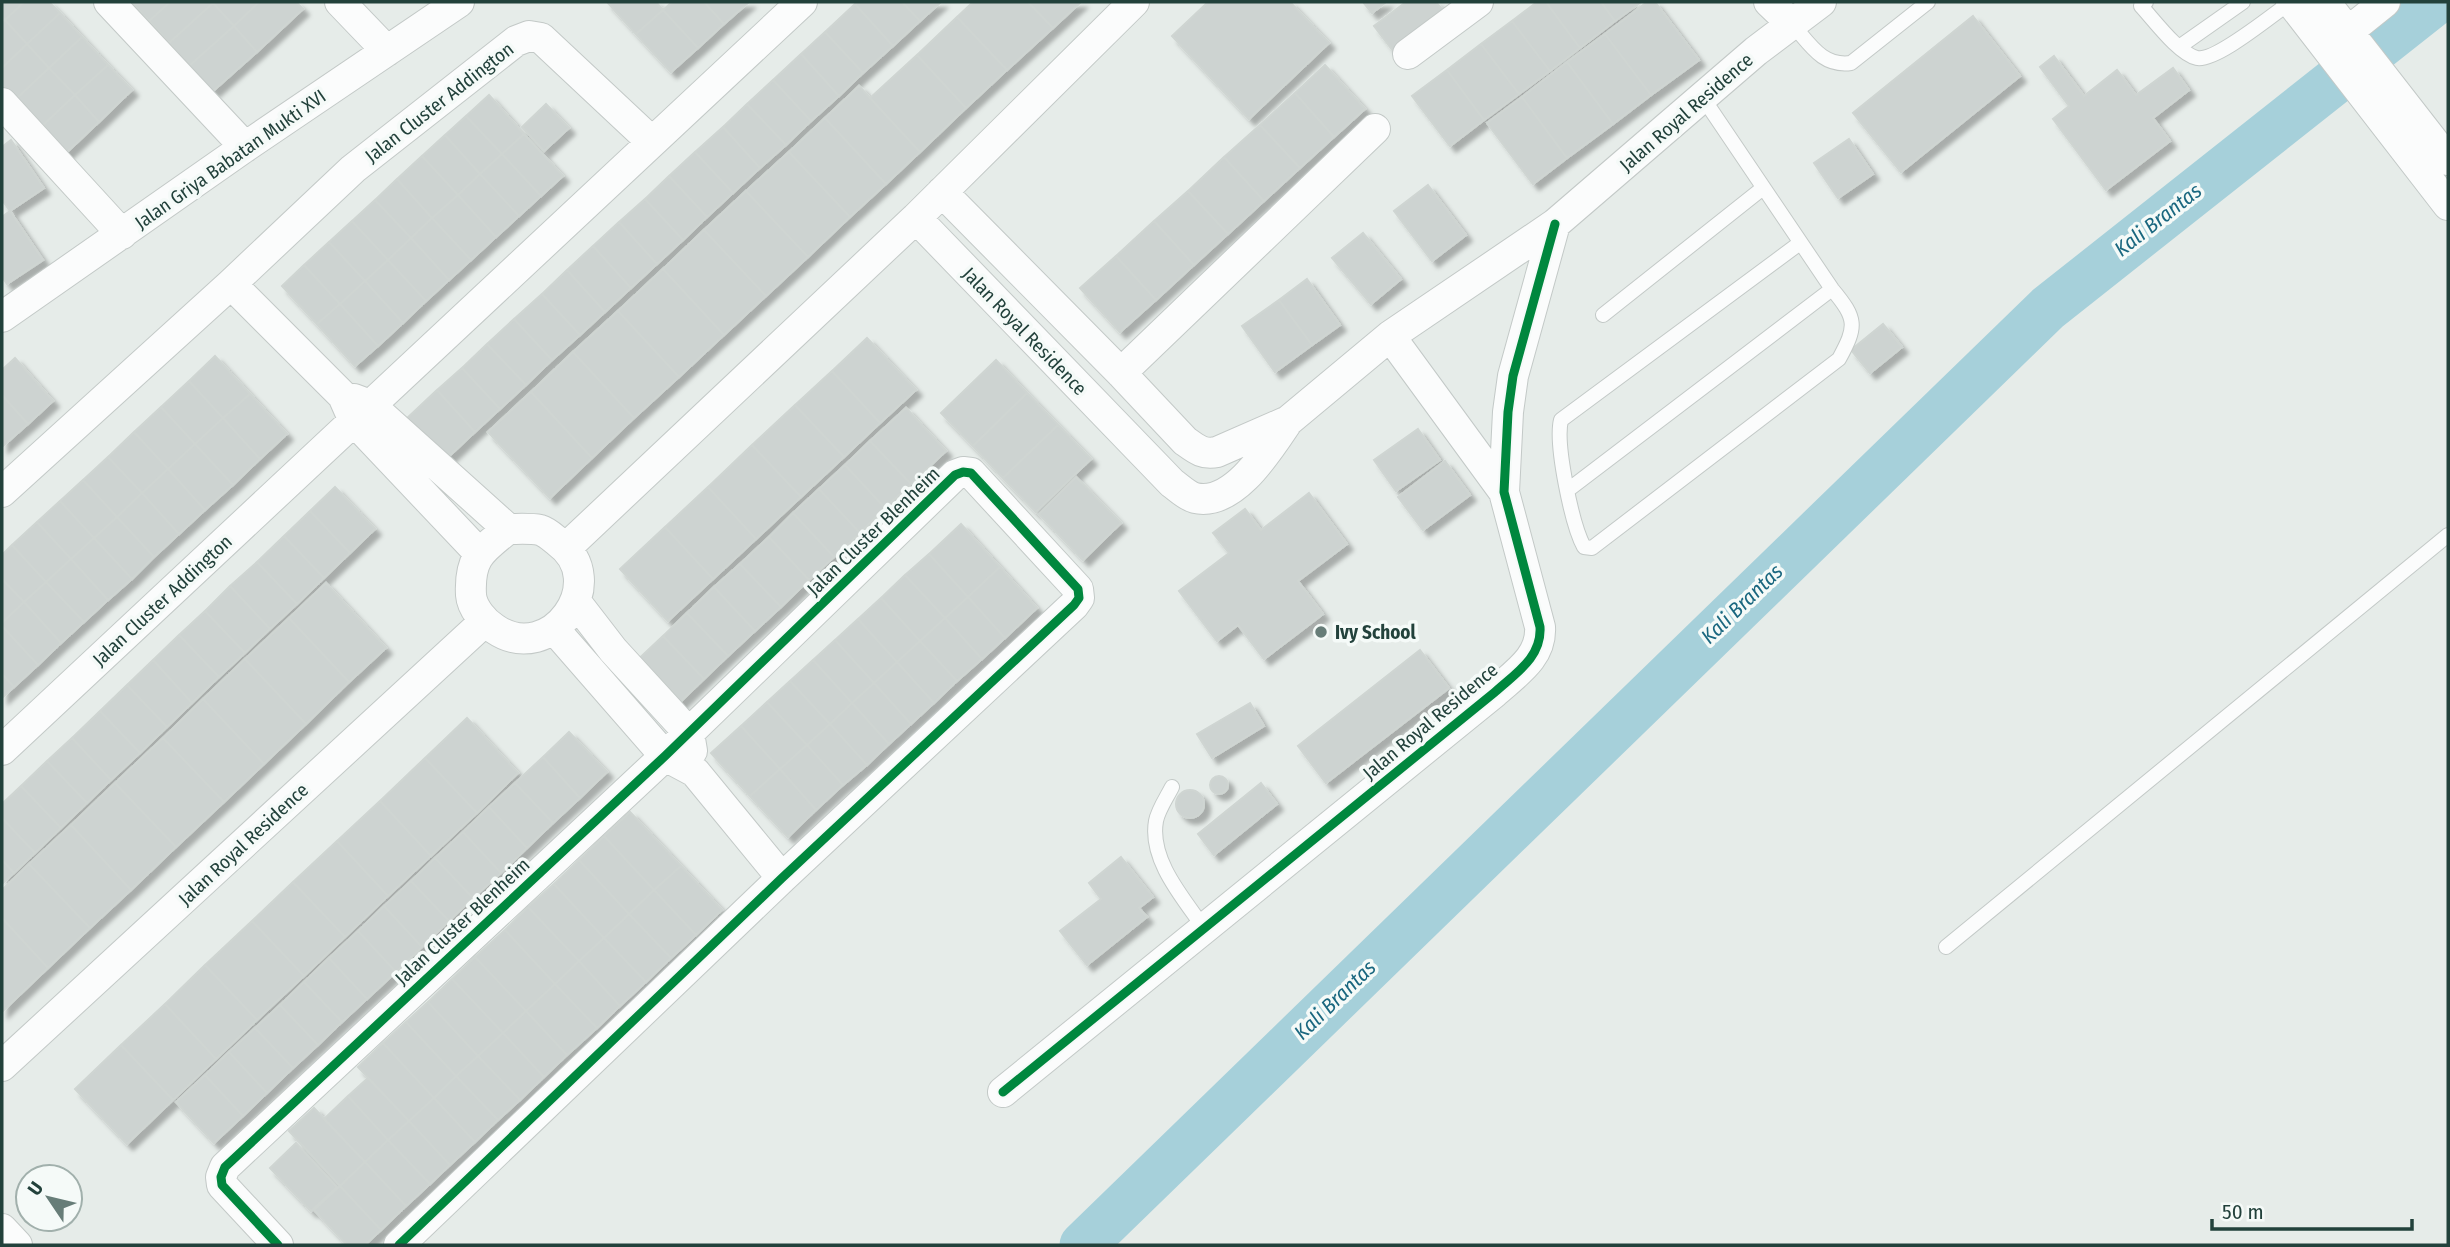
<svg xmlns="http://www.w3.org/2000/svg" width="2450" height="1247" font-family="'Fira Sans Condensed',sans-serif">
	<defs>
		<filter id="shadow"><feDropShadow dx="6" dy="6" stdDeviation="2" flood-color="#0004"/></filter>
	</defs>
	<rect width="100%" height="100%" fill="#e6ece9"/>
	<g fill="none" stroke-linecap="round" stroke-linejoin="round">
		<path stroke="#a6d0da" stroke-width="47" d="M1083 1245 2048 308 2435 2"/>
	</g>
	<path fill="#cdd3d1" stroke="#cfd5d2" stroke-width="2" filter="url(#shadow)" d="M2 2H24L5 20 2 17Z
		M24 2H49L60 13 27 44 5 20Z
		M131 2H170L149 21Z
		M170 2H212L213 3 169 43 149 21Z
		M214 2H259L234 26 213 3Z
		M259 2H296L303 9 257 52 234 26Z
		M607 2H656L663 10 636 34Z
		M672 2H704L724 24 698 48 663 10Z
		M704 2H749L724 24Z
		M858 2H902L920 21 893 46 855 4Z
		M902 2H941L920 21Z
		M973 2H1028L1053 28 1007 70 957 17Z
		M1028 2H1081L1053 28Z
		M1208 2H1290L1329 43 1249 119 1172 36Z
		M1363 2H1386L1372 13Z
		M1406 2H1436L1445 13 1394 52 1374 26Z
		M1537 2H1546L1580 48 1550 71 1512 21Z
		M1546 2H1601L1615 21 1580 48Z
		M1601 2H1641L1615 21Z
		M1647 2H1655L1699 60 1651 95 1605 34Z
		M213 3 234 26 189 66 169 43Z
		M855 4 893 46 863 73 825 32Z
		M663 10 698 48 671 72 636 34Z
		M60 13 82 37 49 68 27 44Z
		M1973 16 2020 76 1901 172 1853 113Z
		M957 17 1007 70 966 108 917 55Z
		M5 20 27 44 2 68V23Z
		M1512 21 1550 71 1519 94 1481 44Z
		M234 26 257 52 213 91 189 66Z
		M825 32 863 73 839 96 801 54Z
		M1605 34 1651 95 1613 124 1567 62Z
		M82 37 108 65 75 95 49 68Z
		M27 44 49 68 15 100 2 85V68Z
		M1481 44 1519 94 1484 120 1447 70Z
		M801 54 839 96 811 121 773 80Z
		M917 55 966 108 920 152 870 98Z
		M2054 56 2084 96 2117 70 2136 95 2173 68 2189 90 2153 118 2170 141 2106 190 2053 119 2069 106 2040 67Z
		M1567 62 1613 124 1567 158 1522 97Z
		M108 65 132 90 99 122 75 95Z
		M1325 65 1365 109 1334 137 1295 93Z
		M49 68 75 95 41 127 15 100Z
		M1447 70 1484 120 1450 146 1412 96Z
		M773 80 811 121 786 145 747 104Z
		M859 86 920 152 886 184 825 118Z
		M1295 93 1334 137 1300 168 1260 125Z
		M75 95 99 122 65 154 41 127Z
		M489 95 524 134 502 154 466 116Z
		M1522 97 1567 158 1533 184 1487 123Z
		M546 104 569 128 544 151 522 127Z
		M747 104 786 145 760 168 723 127Z
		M466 116 502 154 480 174 445 135Z
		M825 118 886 184 850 217 789 152Z
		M1260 125 1300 168 1264 201 1224 157Z
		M723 127 760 168 733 193 695 152Z
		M524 134 563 176 541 196 502 154Z
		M445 135 480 174 458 195 422 156Z
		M1849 139 1873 174 1838 198 1814 163Z
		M11 140 44 188 10 211 2 200V147Z
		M695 152 733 193 707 217 669 176Z
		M789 152 850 217 808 257 746 191Z
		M502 154 541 196 519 216 480 174Z
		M422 156 458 195 432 218 397 179Z
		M1224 157 1264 201 1228 234 1188 191Z
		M480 174 519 216 496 237 458 195Z
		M669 176 707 217 683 240 645 199Z
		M397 179 432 218 411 238 375 200Z
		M1428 185 1466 235 1432 261 1394 211Z
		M746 191 808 257 766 296 704 230Z
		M1188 191 1228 234 1194 265 1154 221Z
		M458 195 496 237 471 260 432 218Z
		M645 199 683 240 657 264 619 222Z
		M375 200 411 238 388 260 352 221Z
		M10 211 43 260 7 284 2 277V217Z
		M432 218 471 260 449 280 411 238Z
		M352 221 388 260 365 281 329 242Z
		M1154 221 1194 265 1156 300 1116 256Z
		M619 222 657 264 631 288 593 246Z
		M704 230 766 296 724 335 663 269Z
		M1363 233 1401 279 1371 304 1332 258Z
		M411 238 449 280 426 301 388 260Z
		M329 242 365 281 340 304 304 265Z
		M593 246 631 288 605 312 567 270Z
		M1116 256 1156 300 1120 332 1080 288Z
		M388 260 426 301 403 323 365 281Z
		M304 265 340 304 317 324 282 286Z
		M663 269 724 335 679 377 618 311Z
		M567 270 605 312 580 335 542 294Z
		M1307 279 1340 325 1312 345 1279 300Z
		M365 281 403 323 378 346 340 304Z
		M542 294 580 335 552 360 514 319Z
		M1279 300 1312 345 1275 372 1242 326Z
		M340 304 378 346 355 366 317 324Z
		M618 311 679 377 634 418 573 352Z
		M514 319 552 360 526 385 487 344Z
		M1883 324 1902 347 1870 373 1851 350Z
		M867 338 916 390 880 423 832 371Z
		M487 344 526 385 500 409 462 368Z
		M573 352 634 418 592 458 531 392Z
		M215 356 250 394 223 418 189 381Z
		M15 358 53 401 28 424 2 395V370Z
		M996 360 1027 393 973 446 941 413Z
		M462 368 500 409 475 432 437 390Z
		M832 371 880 423 844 457 795 405Z
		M189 381 223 418 195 444 161 407Z
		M437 390 475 432 444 461 405 420Z
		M531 392 592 458 550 498 488 432Z
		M1027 393 1058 425 1003 478 973 446Z
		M250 394 287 434 260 459 223 418Z
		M2 395 28 424 2 447Z
		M795 405 844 457 801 497 752 445Z
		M161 407 195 444 168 469 134 432Z
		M906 408 946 451 911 484 870 441Z
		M223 418 260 459 233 485 195 444Z
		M1058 425 1091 459 1036 512 1003 478Z
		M1418 429 1440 460 1396 491 1374 460Z
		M134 432 168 469 142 493 108 457Z
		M870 441 911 484 885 508 845 465Z
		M195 444 233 485 205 510 168 469Z
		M752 445 801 497 756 539 708 487Z
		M108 457 142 493 117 517 83 480Z
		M1445 461 1470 495 1423 530 1398 497Z
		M845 465 885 508 860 533 819 489Z
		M168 469 205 510 179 534 142 493Z
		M1076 477 1121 523 1083 560 1039 514Z
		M83 480 117 517 94 538 60 501Z
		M335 487 375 529 350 553 310 511Z
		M708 487 756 539 713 579 665 527Z
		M819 489 860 533 834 557 793 513Z
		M142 493 179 534 154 557 117 517Z
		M1309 493 1347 544 1298 581 1323 614 1264 659 1238 625 1217 641 1179 591 1229 553 1213 533 1245 509 1261 530Z
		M60 501 94 538 71 559 37 522Z
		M310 511 350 553 324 578 284 536Z
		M793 513 834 557 809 580 769 537Z
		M117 517 154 557 132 579 94 538Z
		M37 522 71 559 46 582 12 545Z
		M961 524 1000 567 968 597 929 554Z
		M665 527 713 579 668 621 620 569Z
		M284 536 324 578 297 604 257 562Z
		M769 537 809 580 781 607 740 564Z
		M94 538 132 579 108 600 71 559Z
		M12 545 46 582 24 602 2 579V555Z
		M929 554 968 597 945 618 905 575Z
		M71 559 108 600 84 622 46 582Z
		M257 562 297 604 270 629 230 586Z
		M740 564 781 607 755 631 714 587Z
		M1000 567 1037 608 1005 638 968 597Z
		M905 575 945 618 920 641 881 598Z
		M2 579 24 602 2 623Z
		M46 582 84 622 61 643 24 602Z
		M326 583 386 648 349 682 289 618Z
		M230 586 270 629 245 653 205 611Z
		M714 587 755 631 728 656 687 613Z
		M968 597 1005 638 982 659 945 618Z
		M881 598 920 641 897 662 858 619Z
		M24 602 61 643 38 665 2 626V623Z
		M205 611 245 653 219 677 179 635Z
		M687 613 728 656 704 679 663 636Z
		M289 618 349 682 306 724 245 659Z
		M945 618 982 659 957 681 920 641Z
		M858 619 897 662 874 683 835 640Z
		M2 626 38 665 14 687 2 674Z
		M179 635 219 677 192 703 153 660Z
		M663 636 704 679 672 710 631 666Z
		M835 640 874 683 852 703 813 660Z
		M920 641 957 681 934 703 897 662Z
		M1420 650 1449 688 1326 783 1298 746Z
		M245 659 306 724 264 764 203 699Z
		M153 660 192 703 167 727 127 685Z
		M813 660 852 703 830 724 790 681Z
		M897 662 934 703 911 724 874 683Z
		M2 674 14 687 2 698Z
		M790 681 830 724 807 745 767 702Z
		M874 683 911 724 889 744 852 703Z
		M127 685 167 727 140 753 100 711Z
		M203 699 264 764 224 802 163 738Z
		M767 702 807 745 780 769 741 726Z
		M852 703 889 744 867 765 830 724Z
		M1250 703 1264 726 1212 758 1197 734Z
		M100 711 140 753 111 780 72 738Z
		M467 718 518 773 477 813 425 758Z
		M830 724 867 765 843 785 807 745Z
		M741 726 780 769 750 796 711 753Z
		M569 732 607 772 580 798 543 757Z
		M72 738 111 780 87 803 47 761Z
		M163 738 224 802 176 847 115 783Z
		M807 745 843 785 816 810 780 769Z
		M543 757 580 798 553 823 515 783Z
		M425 758 477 813 431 856 380 801Z
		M47 761 87 803 61 828 21 786Z
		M780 769 816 810 788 837 750 796Z
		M1210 785a9 9 0 1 1 18 0a9 9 0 1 1-18 0Z
		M115 783 176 847 131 890 71 825Z
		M515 783 553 823 527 848 489 807Z
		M1261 783 1277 804 1214 855 1198 834Z
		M21 786 61 828 35 853 2 818V804Z
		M1176 804a14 14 0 1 1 28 0a14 14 0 1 1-28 0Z
		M380 801 431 856 388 896 337 841Z
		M489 807 527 848 501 873 463 832Z
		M630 812 681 866 654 890 604 836Z
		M2 818 35 853 14 873 2 860Z
		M71 825 131 890 90 928 29 864Z
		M463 832 501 873 473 898 435 858Z
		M604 836 654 890 629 914 579 860Z
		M337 841 388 896 345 937 293 882Z
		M1121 857 1153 897 1139 908 1147 917 1087 965 1060 931 1101 899 1089 883Z
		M435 858 473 898 449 921 411 881Z
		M2 860 14 873 2 884Z
		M579 860 629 914 604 938 554 884Z
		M29 864 90 928 48 968 2 918V890Z
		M681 866 722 910 696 935 654 890Z
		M411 881 449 921 422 947 384 906Z
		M293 882 345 937 304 976 252 921Z
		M554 884 604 938 579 961 528 907Z
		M654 890 696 935 671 958 629 914Z
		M384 906 422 947 396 972 358 931Z
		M528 907 579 961 555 984 505 930Z
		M629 914 671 958 646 982 604 938Z
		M2 918 48 968 2 1012Z
		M252 921 304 976 257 1020 205 965Z
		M505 930 555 984 526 1011 475 957Z
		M358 931 396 972 367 999 329 958Z
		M604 938 646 982 620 1006 579 961Z
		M475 957 526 1011 503 1033 452 979Z
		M329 958 367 999 342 1022 304 982Z
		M579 961 620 1006 597 1028 555 984Z
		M205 965 257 1020 216 1059 165 1004Z
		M452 979 503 1033 478 1056 428 1002Z
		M304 982 342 1022 318 1045 280 1005Z
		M555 984 597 1028 567 1055 526 1011Z
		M428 1002 478 1056 456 1076 406 1022Z
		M165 1004 216 1059 173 1100 121 1045Z
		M280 1005 318 1045 293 1068 255 1028Z
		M526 1011 567 1055 544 1077 503 1033Z
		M406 1022 456 1076 434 1098 383 1043Z
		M255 1028 293 1068 267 1093 229 1052Z
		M503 1033 544 1077 520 1100 478 1056Z
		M383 1043 434 1098 409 1121 358 1067Z
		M121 1045 173 1100 127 1144 75 1089Z
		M229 1052 267 1093 243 1116 205 1075Z
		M478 1056 520 1100 498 1120 456 1076Z
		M205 1075 243 1116 214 1143 176 1102Z
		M456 1076 498 1120 475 1142 434 1098Z
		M368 1078 409 1121 388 1140 348 1096Z
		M348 1096 388 1140 365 1162 324 1119Z
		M434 1098 475 1142 450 1165 409 1121Z
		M314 1108 365 1162 340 1186 289 1131Z
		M409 1121 450 1165 430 1184 388 1140Z
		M388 1140 430 1184 406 1206 365 1162Z
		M296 1143 337 1187 311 1211 270 1168Z
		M365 1162 406 1206 381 1230 340 1186Z
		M340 1186 381 1230 365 1245H347L314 1210Z"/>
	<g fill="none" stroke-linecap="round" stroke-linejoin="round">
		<defs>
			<path id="service" d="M2146 2 2141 6C2154 20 2179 54 2197 58 2216 62 2273 14 2291 2
				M1792 24C1810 44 1822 67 1851 63L1928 2
				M2179 47 2243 2
				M1703 98 1832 289C1857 319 1857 326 1839 359L1592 548 1584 547C1572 525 1555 444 1561 420L1800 243
				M1603 315 1763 188
				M1568 490 1832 289
				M1172 787C1167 797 1158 810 1156 821 1149 860 1184 899 1204 928
				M1946 947 2448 535"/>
			<path id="minor" d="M109 2 245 147
				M340 2 387 51
				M1769 2 1792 24
				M2291 2 2448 205
				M2325 2 2448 160
				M2334 43 2385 2
				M1408 54 1478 2
				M2 103 122 234
				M916 218 1172 483C1179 488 1187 496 1195 498 1234 507 1269 449 1288 421L1217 452C1203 455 1196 449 1185 441L1121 373 942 192
				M231 284 343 396 354 421 479 553
				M2 317 245 147 459 2
				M1390 336 1504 492
				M1121 373 1375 129
				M354 399 370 405 508 529
				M1288 421 1390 336 1555 224 1756 51 1821 2
				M2 492 231 284 353 169 516 41 529 36 541 38 652 142
				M508 529C518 529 530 528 540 530 547 532 553 538 558 542 612 581 551 667 495 629 484 622 472 608 471 595 469 557 482 550 508 529Z
				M566 548 916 218 1134 2
				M576 602 613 650 689 733 692 751
				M555 630 665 756 695 772 782 878
				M2 750 802 2
				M2 1066 484 622
				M1003 1092 1495 692C1516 673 1542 657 1540 627L1504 492 1508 412 1513 376 1555 224
				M2 1229 17 1245
				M278 1245 222 1185 221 1177 225 1167 665 756 955 475 963 472 971 473 1078 589 1079 598 1074 605 782 878 399 1245"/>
		</defs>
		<use href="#service" stroke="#c3c9c7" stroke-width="16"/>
		<use href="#minor" stroke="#c3c9c7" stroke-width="32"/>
		<use href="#service" stroke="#fbfcfc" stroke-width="14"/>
		<use href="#minor" stroke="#fbfcfc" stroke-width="30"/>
		<defs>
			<path id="cycleway" d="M1003 1092 1495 692C1516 673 1542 657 1540 627L1504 492 1508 412 1513 376 1555 224
				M278 1245 222 1185 221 1177 225 1167 665 756 955 475 963 472 971 473 1078 589 1079 598 1074 605 782 878 399 1245"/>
		</defs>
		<use href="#cycleway" stroke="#f5faf8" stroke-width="13"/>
		<use href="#cycleway" stroke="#00873e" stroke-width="9"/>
	</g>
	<circle fill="#677d78" stroke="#f5faf8" stroke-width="2.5" cx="1321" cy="632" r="7"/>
	<g text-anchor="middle" stroke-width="7" stroke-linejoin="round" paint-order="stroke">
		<g font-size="19" fill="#22413b" stroke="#f5faf8">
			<text transform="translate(439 102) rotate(-38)" y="7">Jalan Cluster Addington</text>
			<text transform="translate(1686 112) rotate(-41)" y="7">Jalan Royal Residence</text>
			<text transform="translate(230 159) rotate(-35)" y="7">Jalan Griya Babatan Mukti XVI</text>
			<text transform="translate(1025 331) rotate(46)" y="7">Jalan Royal Residence</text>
			<text transform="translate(873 531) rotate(-44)" y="7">Jalan Cluster Blenheim</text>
			<text transform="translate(162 600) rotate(-43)" y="7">Jalan Cluster Addington</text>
			<text transform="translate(1430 721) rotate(-40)" y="7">Jalan Royal Residence</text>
			<text transform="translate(243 844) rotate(-43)" y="7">Jalan Royal Residence</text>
			<text transform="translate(462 921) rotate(-43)" y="7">Jalan Cluster Blenheim</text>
		</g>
		<g font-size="19" font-weight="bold" fill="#22413b" stroke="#f5faf8" text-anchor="start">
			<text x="1335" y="639">Ivy School</text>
		</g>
		<g font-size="21" font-style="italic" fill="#1a677f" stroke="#f5faf8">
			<text transform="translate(2158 220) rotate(-38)" y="7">Kali Brantas</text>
			<text transform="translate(1742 604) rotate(-44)" y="7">Kali Brantas</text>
			<text transform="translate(1335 1000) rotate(-44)" y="7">Kali Brantas</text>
		</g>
	</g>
	<rect width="2450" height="1247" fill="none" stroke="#22413b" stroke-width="7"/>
	<g transform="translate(49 1198) rotate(305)"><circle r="33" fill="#f5faf8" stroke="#a1b0ac" stroke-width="2"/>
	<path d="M0-5L12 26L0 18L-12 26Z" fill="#677d78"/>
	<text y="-10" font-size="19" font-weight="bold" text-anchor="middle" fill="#22413b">U</text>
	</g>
	<path d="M2212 1219v10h200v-10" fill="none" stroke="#22413b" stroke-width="3.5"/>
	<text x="2222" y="1219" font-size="21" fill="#22413b" stroke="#f5faf8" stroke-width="5" paint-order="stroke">50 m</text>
</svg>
